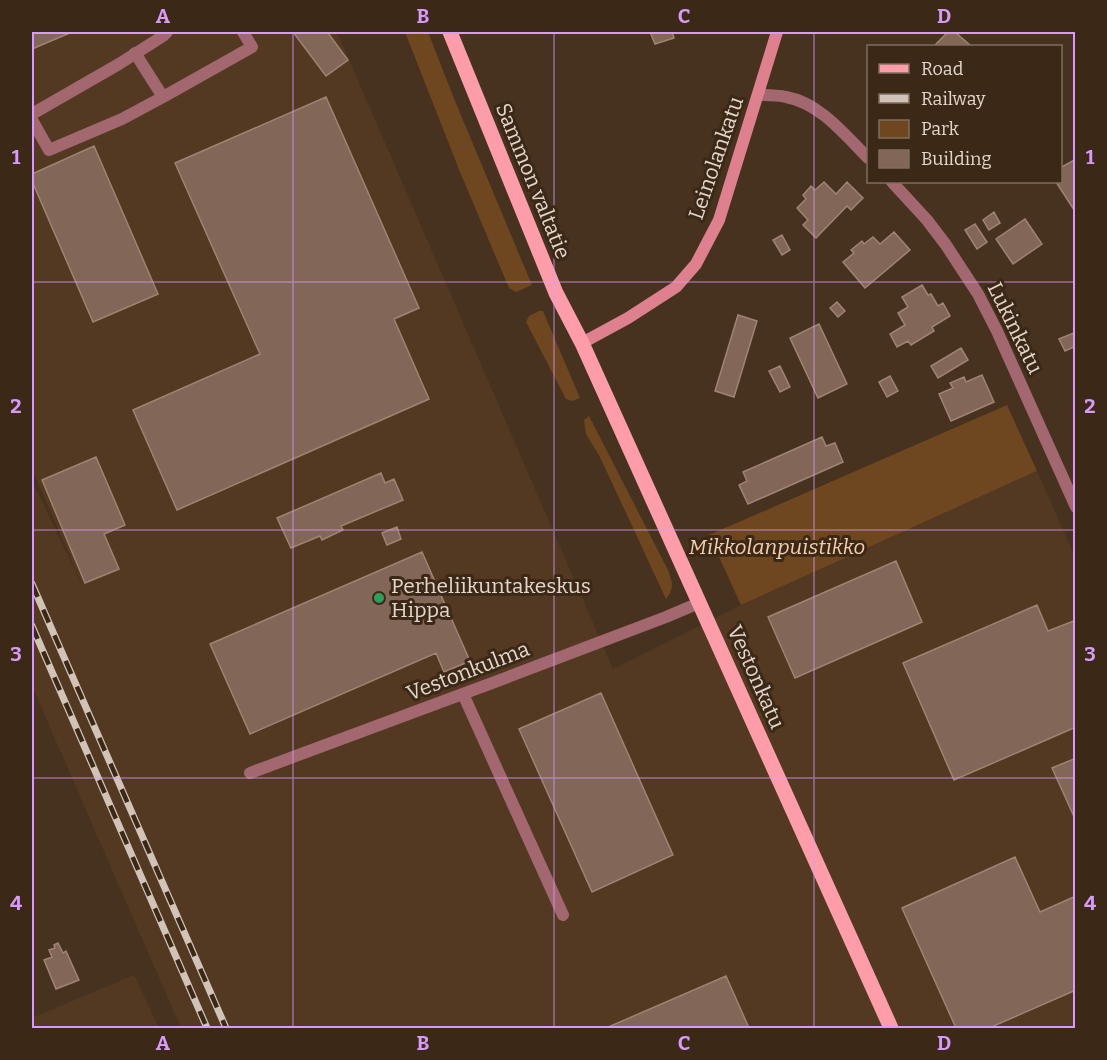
<svg xmlns="http://www.w3.org/2000/svg" width="1107" height="1060" font-family="Bitter,serif">
	<rect width="100%" height="100%" fill="#473220"/>
	<path fill="#533922" d="M32 32H337L613 669 741 605 1037 471 1075 557V1028H181L32 686V481L85 591 32 469Z
		M134 975 159 1028H32V1018Z"/>
	<path fill="#6e461f" d="M405 32H428L455 101 532 285 516 292 509 288 460 172Z
		M539 311H543L580 398 572 401 566 399 526 322 529 316Z
		M1007 405 1037 471 741 605 709 535Z
		M589 416 668 570C672 581 675 588 666 599L600 457 586 434 584 420Z"/>
	<path fill="#826758" stroke="#9f8373" stroke-width="1.5" d="M32 32H72L32 49Z
		M293 32H331L328 33 348 60 326 76Z
		M650 32H672L674 38 655 44Z
		M948 32H955L971 46H934Z
		M326 97 419 308 394 319 429 399 177 510 133 410 260 354 175 163Z
		M94 146 158 294 93 322 32 181V174Z
		M1076 159V213L1056 182H1060V168Z
		M824 182 836 194 847 182 863 198 851 210 847 206 816 238 803 225 808 220 797 208 806 199 803 195 811 186 815 190Z
		M994 212 1000 223 989 230 983 220Z
		M1025 219 1042 244 1013 264 996 239Z
		M975 224 987 242 977 249 965 230Z
		M894 232 910 250 865 288 843 262 854 253 851 250 862 241 864 244 873 237 880 244Z
		M782 235 790 250 782 255 773 240Z
		M922 285 928 295 931 294 938 306 943 303 950 316 932 327 934 331 911 345 908 341 897 347 890 334 905 325 898 313 908 307 902 297Z
		M837 302 845 311 838 317 830 308Z
		M738 315 757 321 734 397 715 391Z
		M819 324 847 384 818 398 790 338Z
		M1076 332V346L1065 351 1059 339Z
		M961 348 968 360 938 378 931 366Z
		M780 366 790 387 780 392 769 371Z
		M982 375 994 402 951 421 939 394 953 388 950 383 964 377 966 382Z
		M890 376 898 391 887 397 879 382Z
		M822 437 826 446 835 443 843 462 748 504 739 485 747 481 743 472Z
		M96 457 125 525 104 534 119 569 85 583 42 480Z
		M381 473 385 483 394 479 403 500 341 526 343 530 322 540 320 536 291 548 277 518Z
		M397 527 401 539 387 545 382 533Z
		M422 552 470 661 444 672 436 653 250 734 210 644Z
		M896 561 922 622 795 678 768 617Z
		M1037 605 1048 631 1076 620V727L954 780 903 663Z
		M601 693 673 855 592 892 519 729Z
		M1076 758V821L1052 768Z
		M1015 857 1040 912 1076 896V990L989 1028H956L902 908Z
		M58 943 63 953 66 951 79 980 56 989 44 960 52 957 49 950 55 948 54 945Z
		M726 976 749 1028H606Z"/>
	<g fill="none" stroke-linecap="round" stroke-linejoin="round">
		<path stroke="#a3676f" stroke-width="12" d="M135 53 163 97 252 47 243 32
			M32 120 49 150 122 119 163 97
			M463 694 563 915"/>
		<path stroke="#a3676f" stroke-width="12" d="M758 95C767 95 778 95 786 97 820 103 845 135 868 158
			M32 114 119 64 163 36 167 32
			M892 182 927 220 946 245 978 294 997 331 1076 507
			M250 773 508 677 666 617 699 603"/>
		<path stroke="#de808e" stroke-width="12" d="M582 343 628 318 676 287 696 264 719 220 777 32"/>
		<path stroke="#fe9daa" stroke-width="15" d="M450 32 556 293 582 343 891 1028"/>
		<defs>
			<path id="rail" d="M32 584 226 1028
				M32 626 207 1028"/>
		</defs>
		<use href="#rail" stroke="#d1c3b7" stroke-width="7"/>
		<use href="#rail" stroke="#3c2816" stroke-width="4.5" stroke-dasharray="14" stroke-linecap="butt"/>
	</g>
	<path fill="none" stroke="#d79bf9" stroke-width="1.5" stroke-opacity="0.55" d="M293 32V1028M554 32V1028M814 32V1028M32 282H1076M32 530H1076M32 778H1076"/>
	<circle fill="#2e9e5b" stroke="#3c2816" stroke-width="2" cx="379" cy="598" r="6"/>
	<g text-anchor="middle" stroke-width="6" stroke-linejoin="round" paint-order="stroke">
		<g font-size="21" fill="#e3d6cb" stroke="#3c2816">
			<text transform="translate(716 158) rotate(-71)" y="7">Leinolankatu</text>
			<text transform="translate(533 181) rotate(68)" y="7">Sammon valtatie</text>
			<text transform="translate(1015 328) rotate(64)" y="7">Lukinkatu</text>
			<text transform="translate(468 671) rotate(-21)" y="7">Vestonkulma</text>
			<text transform="translate(756 677) rotate(66)" y="7">Vestonkatu</text>
		</g>
		<g font-size="21" font-style="italic" fill="#f3cfb1" stroke="#3c2816">
			<text x="777" y="554">Mikkolanpuistikko</text>
		</g>
		<g font-size="21" fill="#e3d6cb" stroke="#3c2816" text-anchor="start">
			<text x="391" y="593">Perheliikuntakeskus<tspan x="391" dy="24">Hippa</tspan></text>
		</g>
	</g>
	<rect width="1107" height="1060" fill="none" stroke="#3c2816" stroke-width="66"/>
	<rect x="867" y="45" width="195" height="138" fill="#3c2816" stroke="#7f6e5e" stroke-width="1.5"/>
	<rect x="879" y="64" width="30" height="9" fill="#fe9daa" stroke="#7f6e5e" stroke-width="1.5"/>
	<text x="921" y="75" font-size="18" fill="#e3d6cb">Road</text>
	<rect x="879" y="94" width="30" height="9" fill="#d1c3b7" stroke="#7f6e5e" stroke-width="1.5"/>
	<text x="921" y="105" font-size="18" fill="#e3d6cb">Railway</text>
	<rect x="879" y="120" width="30" height="18" fill="#6e461f" stroke="#7f6e5e" stroke-width="1.5"/>
	<text x="921" y="135" font-size="18" fill="#e3d6cb">Park</text>
	<rect x="879" y="150" width="30" height="18" fill="#826758" stroke="#7f6e5e" stroke-width="1.5"/>
	<text x="921" y="165" font-size="18" fill="#e3d6cb">Building</text>
	<rect x="33" y="33" width="1041" height="994" fill="none" stroke="#d79bf9" stroke-width="2"/>
	<g font-size="20" text-anchor="middle" font-weight="bold" fill="#d79bf9">
		<text x="163" y="23">A</text>
		<text x="423" y="23">B</text>
		<text x="684" y="23">C</text>
		<text x="944" y="23">D</text>
		<text x="16" y="164">1</text>
		<text x="1090" y="164">1</text>
		<text x="16" y="413">2</text>
		<text x="1090" y="413">2</text>
		<text x="16" y="661">3</text>
		<text x="1090" y="661">3</text>
		<text x="16" y="910">4</text>
		<text x="1090" y="910">4</text>
		<text x="163" y="1050">A</text>
		<text x="423" y="1050">B</text>
		<text x="684" y="1050">C</text>
		<text x="944" y="1050">D</text>
	</g>
</svg>
